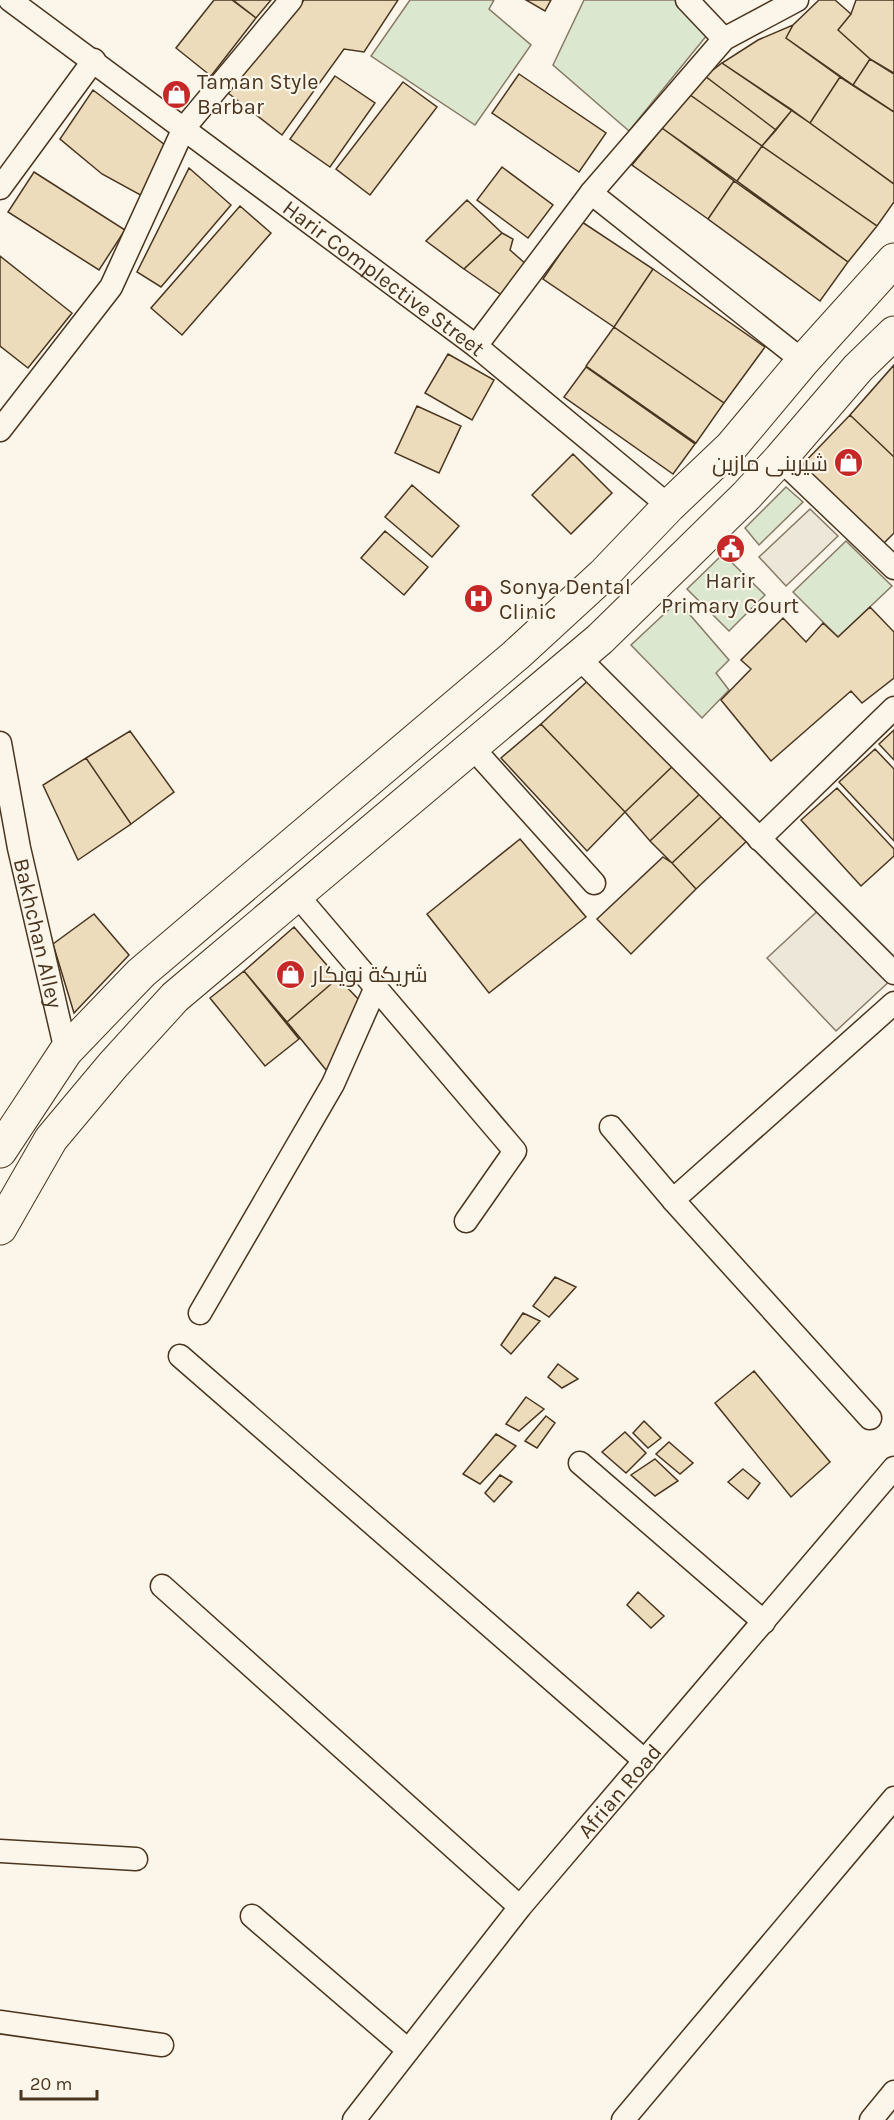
<svg xmlns="http://www.w3.org/2000/svg" width="894" height="2120" font-family="Karla,Cairo,sans-serif">
	<rect width="100%" height="100%" fill="#fbf6e9"/>
	<path fill="#dce7d0" stroke="#887966" stroke-width="1.5" d="M410 0H494L489 9 531 45 475 125 371 56Z
		M584 0H692L716 24 629 131 553 65Z
		M786 487 803 502 759 545 745 528Z
		M846 541 892 586 838 637 793 592Z
		M723 554 765 595 729 631 687 589Z
		M678 601 729 660 716 673 729 690 702 718 631 645Z"/>
	<path fill="#ede7d9" stroke="#887966" stroke-width="1.5" d="M810 509 838 536 786 586 759 557Z
		M824 905 893 978 836 1031 767 958Z"/>
	<path fill="#ecdcbc" stroke="#4a3520" stroke-width="1.5" d="M214 0H232L256 18 211 76 176 48Z
		M233 0H271L256 18Z
		M304 0H398L364 52 344 49 282 135 228 93Z
		M526 0H551L545 11Z
		M819 0H835L851 14 838 30 870 59 853 85 786 38 793 25Z
		M856 0H894V73L870 59 838 30 851 14Z
		M793 25 786 38 840 77 810 123 722 63 758 40Z
		M870 59 894 74V112L853 85Z
		M722 63 792 110 776 130 705 76Z
		M519 74 606 133 579 172 492 113Z
		M335 76 375 103 330 167 290 139Z
		M705 76 776 130 762 146 686 92Z
		M840 77 894 112V184L810 123Z
		M403 82 437 107 370 195 336 169Z
		M93 90 165 145 144 197 102 174 60 139Z
		M686 92 762 146 737 181 662 128Z
		M792 110 894 184V202L877 226 762 146Z
		M662 128 734 181 708 219 632 165Z
		M762 146 877 226 848 262 737 181Z
		M502 167 553 205 528 238 477 200Z
		M189 168 231 205 161 287 137 272Z
		M34 172 125 230 99 270 8 212Z
		M734 181 848 262 820 301 708 219Z
		M467 200 502 233 464 269 426 241Z
		M240 206 271 233 182 335 151 308Z
		M582 222 653 269 614 327 543 279Z
		M502 233 513 239 510 250 527 265 503 296 464 269Z
		M0 256 72 313 28 368 0 346Z
		M653 269 765 347 724 403 614 327Z
		M614 327 724 403 696 443 586 366Z
		M448 354 494 380 472 420 425 393Z
		M894 365V457L850 415Z
		M586 367 695 444 673 474 564 397Z
		M417 406 461 426 439 473 395 453Z
		M850 415 894 457V533L884 543 802 465Z
		M573 454 612 493 571 534 532 495Z
		M412 485 459 526 432 557 385 517Z
		M385 531 428 567 404 595 361 558Z
		M870 607 894 632V678L862 703 851 691 771 761 721 700 751 669 741 660 783 618 806 642 823 623 838 637Z
		M593 676 676 763 625 812 541 724Z
		M541 724 625 812 587 851 501 758Z
		M894 730V760L879 744Z
		M130 731 174 792 131 824 86 758Z
		M875 749 894 769V841L839 782Z
		M86 758 131 824 78 860 43 785Z
		M676 763 703 791 650 841 625 812Z
		M837 788 894 849V856L861 886 801 820Z
		M703 791 725 813 672 863 650 841Z
		M725 813 749 839 696 889 672 863Z
		M520 839 586 917 489 993 427 914Z
		M663 857 672 863 696 889 631 954 597 919Z
		M94 914 129 955 74 1013 53 944Z
		M294 927 338 978 287 1022 244 971Z
		M244 971 299 1039 265 1066 210 998Z
		M338 978 361 1002 327 1071 287 1022Z
		M555 1277 576 1287 549 1317 533 1306Z
		M523 1313 540 1321 511 1354 501 1345Z
		M558 1364 578 1379 562 1388 548 1377Z
		M754 1371 830 1462 791 1497 715 1403Z
		M526 1397 544 1409 519 1431 506 1424Z
		M546 1416 555 1423 537 1448 525 1441Z
		M644 1421 661 1438 648 1448 633 1433Z
		M625 1432 646 1453 626 1473 602 1452Z
		M496 1434 516 1446 480 1484 463 1474Z
		M669 1442 693 1463 680 1474 656 1454Z
		M655 1459 678 1481 655 1496 631 1475Z
		M743 1469 760 1483 748 1499 728 1482Z
		M500 1475 512 1482 494 1502 485 1493Z
		M638 1592 664 1616 651 1628 627 1605Z"/>
	<g fill="none" stroke-linecap="round" stroke-linejoin="round">
		<defs>
			<g id="minor">
				<path id="s1" d="M10 0 476 346 669 506"/>
				<path d="M687 0 724 39"/>
				<path d="M0 188 94 60"/>
				<path d="M591 193 803 361"/>
				<path d="M476 346 591 193 724 39 797 0"/>
				<path d="M0 430 111 287 184 128 291 0"/>
				<path d="M780 459 894 568"/>
				<path d="M578 657 894 973"/>
				<path id="s2" d="M0 743 19 848 66 1051"/>
				<path d="M471 746 594 883"/>
				<path d="M759 839 894 708"/>
				<path d="M297 895 515 1151 466 1221"/>
				<path d="M611 1127 673 1200"/>
				<path d="M200 1313 333 1084 376 987"/>
				<path d="M180 1356 645 1761"/>
				<path d="M870 1418 673 1200 894 1003"/>
				<path d="M580 1463 764 1622"/>
				<path d="M162 1586 520 1907"/>
				<path d="M0 1851 136 1859"/>
				<path d="M252 1916 408 2050"/>
				<path d="M0 2022 162 2045"/>
				<path id="s3" d="M354 2120 520 1907 894 1468"/>
				<path d="M623 2120 894 1798"/>
				<path d="M871 2120 894 2092"/>
			</g>
			<path id="primary" d="M0 1151 66 1051 141 973 516 655 603 575 669 506 731 447 803 361 894 260
				M0 1228 51 1139 113 1065 175 997 600 639 746 496 780 459 858 368 894 333"/>
		</defs>
		<use href="#minor" stroke="#4a3520" stroke-width="25"/>
		<use href="#primary" stroke="#4a3520" stroke-width="35"/>
		<use href="#minor" stroke="#fbf6e9" stroke-width="22"/>
		<use href="#primary" stroke="#fbf6e9" stroke-width="33"/>
	</g>
	<defs>
		<symbol id="shop-disc" viewBox="-11 -11 22 22"><circle r="9.5" fill="#c62828" stroke="#fbf6e9"/><path d="M-5-2.5h2.3a2.7 3.5 0 0 1 5.4 0H5L5.5 6h-11ZM-1.5-2.5h3a1.5 2.3 0 0 0-3 0Z" fill="#fff"/></symbol>
		<symbol id="civic-disc" viewBox="-11 -11 22 22"><circle r="9.5" fill="#c62828" stroke="#fbf6e9"/><path d="M-.6-6.5H3V-4.5H.6V-3L4-1V1h2V6H-6V1h2V-1L-.6-3ZM-1.2 2.5V6h2.4V2.5Z" fill="#fff"/></symbol>
		<symbol id="hospital-disc" viewBox="-11 -11 22 22"><circle r="9.5" fill="#c62828" stroke="#fbf6e9"/><path d="M-5-5h3v3.5h4V-5h3V5h-3V1.5h-4V5h-3Z" fill="#fff"/></symbol>
	</defs>
	<g fill-rule="evenodd">
		<use href="#shop-disc" x="160" y="78" width="33" height="33"/>
		<use href="#shop-disc" x="832" y="446" width="33" height="33"/>
		<use href="#civic-disc" x="714" y="532" width="33" height="33"/>
		<use href="#hospital-disc" x="462" y="582" width="33" height="33"/>
		<use href="#shop-disc" x="274" y="958" width="33" height="33"/>
	</g>
	<g text-anchor="middle" stroke-width="4.5" stroke-linejoin="round" paint-order="stroke">
		<g font-size="22" fill="#4a3520" stroke="#fbf6e9" text-anchor="start">
			<text x="197" y="89">Taman Style<tspan x="197" dy="25">Barbar</tspan></text>
			<text x="828" y="471" text-anchor="end">شیرینی مازین</text>
			<text x="730" y="588" text-anchor="middle">Harir<tspan x="730" dy="25">Primary Court</tspan></text>
			<text x="499" y="594">Sonya Dental<tspan x="499" dy="25">Clinic</tspan></text>
			<text x="312" y="982">شريكة نويكار</text>
		</g>
		<g font-size="22" fill="#4a3520" stroke="#fbf6e9">
			<text dy="8" stroke="none"><textPath href="#s1" startOffset="466">Harir Complective Street</textPath></text>
			<text dy="8" stroke="none"><textPath href="#s2" startOffset="194">Bakhchan Alley</textPath></text>
			<text dy="8" stroke="none"><textPath href="#s3" startOffset="423">Afrian Road</textPath></text>
		</g>
	</g>
	<path d="M21 2090v9h76v-9" fill="none" stroke="#4a3520" stroke-width="3"/>
	<text x="30" y="2090" font-size="18" fill="#4a3520" stroke="#fbf6e9" stroke-width="4.5" paint-order="stroke">20 m</text>
</svg>
